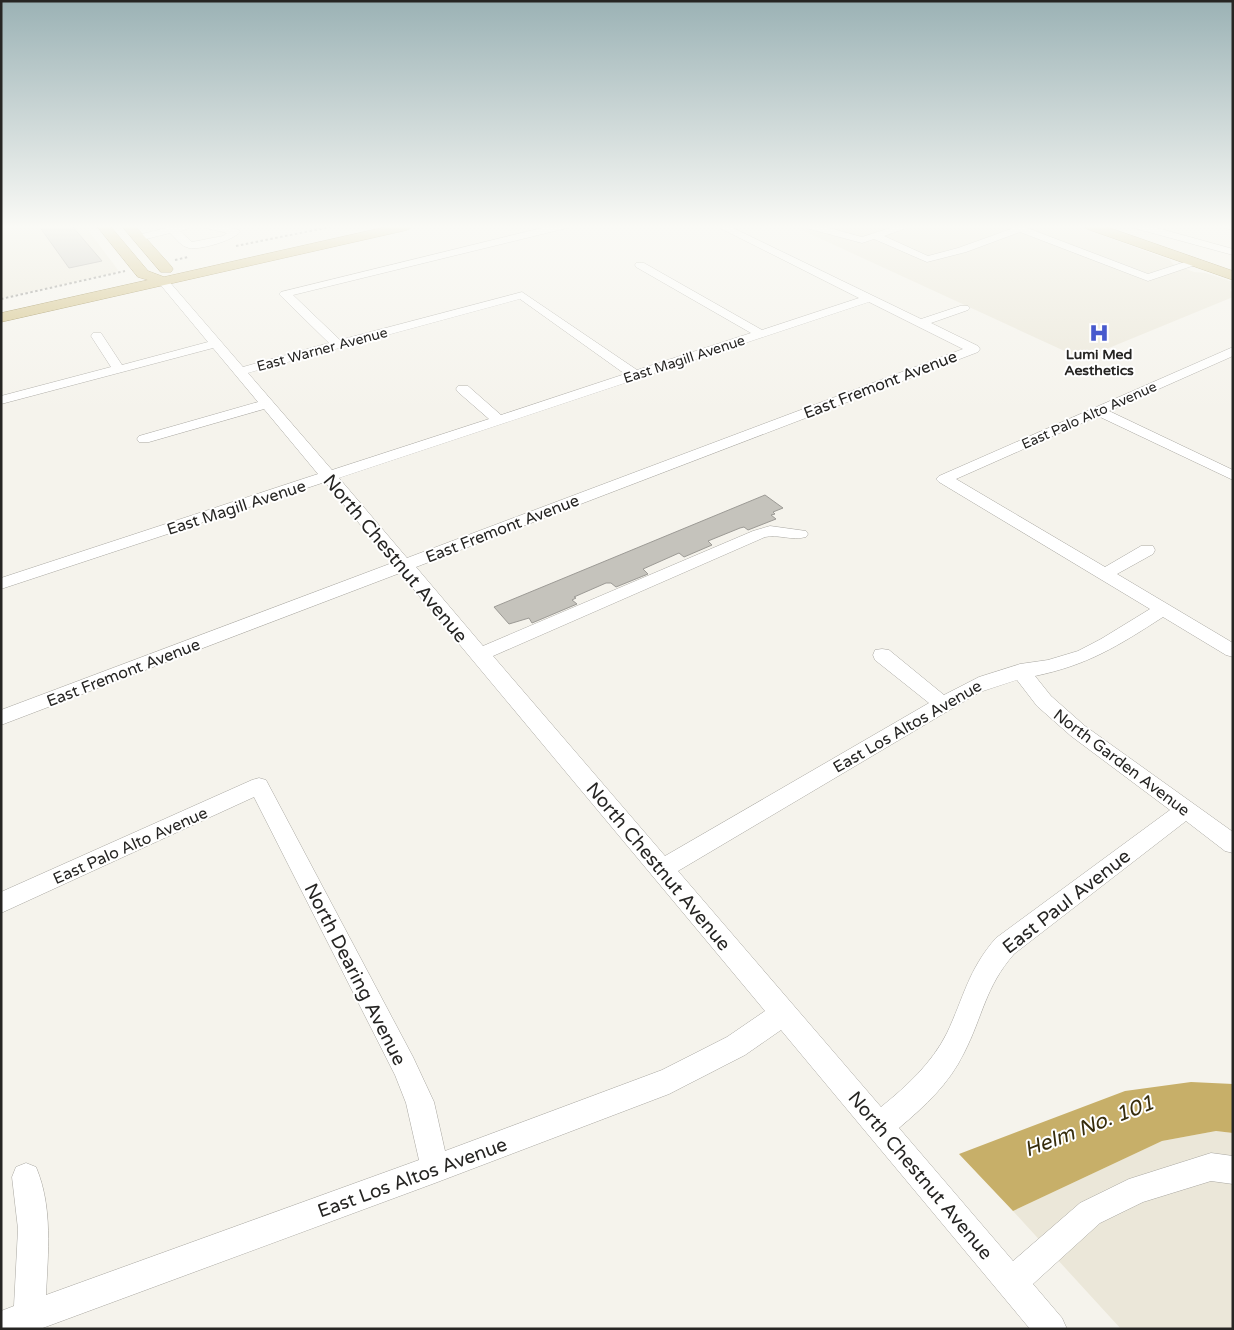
<svg xmlns="http://www.w3.org/2000/svg" width="1234" height="1330" font-family="'Varela Round',sans-serif">
	<rect width="100%" height="100%" fill="#f5f3ec"/>
	<path fill="#ebe7d9" d="M1 226H85L118 270 114 273 1 298Z
		M793 226H1076L1170 260 1173 264 1194 272 1206 273 1233 282V286L1230 290 1233 293V297L1082 359Z
		M1216 1131 1233 1133V1329H1121L1013 1211 1162 1141Z"/>
	<path fill="#c7af69" d="M1191 1082 1233 1084V1133L1216 1131 1162 1141 1013 1211 959 1154 1125 1091Z"/>
	<path fill="#c5c3bc" stroke="#9c9a95" d="M39 226H72L102 261 69 268Z
		M765 495 783 508 773 512 775 514 771 515 776 519 748 530 744 527 740 528 708 541 712 545 684 557 679 553 643 569 648 574 616 587 611 583H606L574 597 576 598 572 600 577 604 532 623 529 618 509 624 494 607Z"/>
	<g fill="none" stroke-linecap="round" stroke-linejoin="round">
		<defs>
			<path id="minor" d="M164 226H187V229L180 231 192 242 223 236 227 233 206 228 205 226H223L239 230 240 232C232 241 200 250 189 248 181 246 176 239 170 233L138 241 133 238 134 236 166 228Z
				M550 226H568L567 228 293 295 340 340 522 292 637 370 751 333 636 267 635 265 636 263H644L762 330 859 298 716 226H729L921 319 960 306H968L970 308 968 310 931 323 978 346 980 349 978 352 416 567 483 646 753 531 770 526 806 531 808 534 806 537C792 541 778 534 765 537L493 656 665 856 929 703 875 660 873 655 875 650 882 649 889 650 944 695 979 677 1020 664 1048 660 1078 651 1101 639 1150 609 939 482 936 479 939 476 1233 347V356L1109 411 1233 470V480L1098 416 956 479 1105 567 1141 546H1153L1155 550 1153 554 1117 574 1233 643V657L1226 655 1163 617C1118 646 1088 665 1035 676L1051 696 1085 726 1233 832V853L1225 851 1186 821 1014 954C985 987 983 1016 964 1053 949 1084 925 1106 899 1128L1013 1261 1080 1203 1129 1179 1211 1153 1233 1156V1184L1211 1181 1143 1202 1100 1223 1033 1284 1062 1318 1067 1329H1030L781 1030 745 1055 669 1094 435 1183 40 1329H1V1311L14 1306 18 1229 12 1177 16 1167 26 1163 36 1167C53 1207 48 1253 46 1295L419 1160 406 1103 395 1075 254 797 1 913V892L252 780 259 778 266 780 413 1057 434 1102 445 1151 662 1070 727 1037 765 1011 400 573 1 725V710L392 563 325 482 1 589V578L318 474 264 409 149 442H139L137 439 139 436 258 402 213 348 1 404V396L111 367 91 336 93 333H101L122 365 208 342 159 283 157 281 159 279H167L243 367 329 343 281 296 279 294 281 292ZM520 299 625 374 501 415 468 386H458L456 389 458 392 489 419 332 470 248 373ZM869 302 963 349 407 558 339 478ZM1017 680 1037 706 1071 736 1170 810 996 938C968 970 964 997 947 1033 932 1063 907 1086 881 1107L678 871 980 692Z
				M805 226H822L862 237 896 226H912L884 236 928 256 958 248 1011 229 1008 226H1022L1148 274 1194 259 1199 262 1198 264 1148 281 1020 232 966 252 927 262 874 239 862 243 806 228Z
				M1133 226H1150L1233 249V255L1134 228Z
				M1224 226H1233V230L1225 228Z"/>
			<path id="major" d="M97 226H110L148 271 164 277 390 226H413L407 230 1 322V313L148 280 138 277Z
				M122 226H135L171 266 173 269 171 272H161Z
				M1085 226H1104L1233 271V280L1087 229Z"/>
		</defs>
		<use href="#minor" stroke="#a9a7a1" stroke-width="1"/>
		<use href="#major" stroke="#806c27" stroke-width="1"/>
		<path stroke="#84837f" stroke-width="2" stroke-dasharray="2.5 2.5" stroke-linecap="butt" d="M236 246 335 226
			M175 260 188 257
			M1 299 125 271"/>
		<use href="#minor" fill="#fff" fill-rule="evenodd"/>
		<use href="#major" fill="#d0be7f" fill-rule="evenodd"/>
	</g>
	<linearGradient id="sky" x2="0" y2="1"><stop stop-color="#9bb2b5"/><stop offset="0.55" stop-color="#fafaf6"/><stop offset="1" stop-color="#fafaf6" stop-opacity="0"/></linearGradient>
	<rect width="1234" height="412" fill="url(#sky)"/>
	<defs>
		<symbol id="hospital-bare" viewBox="-9 -9 18 18"><path d="M-5-5h3v3.5h4V-5h3V5h-3V1.5h-4V5h-3Z" fill="#4759cd" stroke="#fff" stroke-width="2.5" paint-order="stroke"/></symbol>
	</defs>
	<g fill-rule="evenodd">
		<use href="#hospital-bare" x="1085" y="319" width="28" height="28"/>
	</g>
	<g text-anchor="middle" stroke-width="4" stroke-linejoin="round" paint-order="stroke">
		<g font-size="14" fill="#262523" stroke="#fff">
			<text transform="translate(322 349) rotate(-15)" y="5">East Warner Avenue</text>
			<text transform="translate(684 359) rotate(-18)" y="5">East Magill Avenue</text>
			<text transform="translate(1089 415) rotate(-24)" y="5">East Palo Alto Avenue</text>
		</g>
		<g font-size="14" font-weight="bold" fill="#262523" stroke="#fff">
			<text x="1099" y="359">Lumi Med<tspan x="1099" dy="16">Aesthetics</tspan></text>
		</g>
		<g font-size="16" fill="#262523" stroke="#fff">
			<text transform="translate(880 384) rotate(-21)" y="6">East Fremont Avenue</text>
			<text transform="translate(236 507) rotate(-18)" y="6">East Magill Avenue</text>
			<text transform="translate(502 528) rotate(-21)" y="6">East Fremont Avenue</text>
			<text transform="translate(123 672) rotate(-21)" y="6">East Fremont Avenue</text>
			<text transform="translate(907 726) rotate(-30)" y="6">East Los Altos Avenue</text>
			<text transform="translate(1122 762) rotate(37)" y="6">North Garden Avenue</text>
			<text transform="translate(130 845) rotate(-24)" y="6">East Palo Alto Avenue</text>
		</g>
		<g font-size="19" fill="#262523" stroke="#fff">
			<text transform="translate(396 558) rotate(50)" y="7">North Chestnut Avenue</text>
			<text transform="translate(659 866) rotate(50)" y="7">North Chestnut Avenue</text>
			<text transform="translate(1066 901) rotate(-38)" y="7">East Paul Avenue</text>
			<text transform="translate(356 974) rotate(63)" y="7">North Dearing Avenue</text>
			<text transform="translate(921 1175) rotate(50)" y="7">North Chestnut Avenue</text>
			<text transform="translate(412 1177) rotate(-20)" y="7">East Los Altos Avenue</text>
		</g>
		<g font-size="21" font-style="italic" fill="#372d0d" stroke="#fff">
			<text transform="translate(1089 1126) rotate(-21)" y="7">Helm No. 101</text>
		</g>
	</g>
	<rect width="1234" height="1330" fill="none" stroke="#262523" stroke-width="5"/>
</svg>
